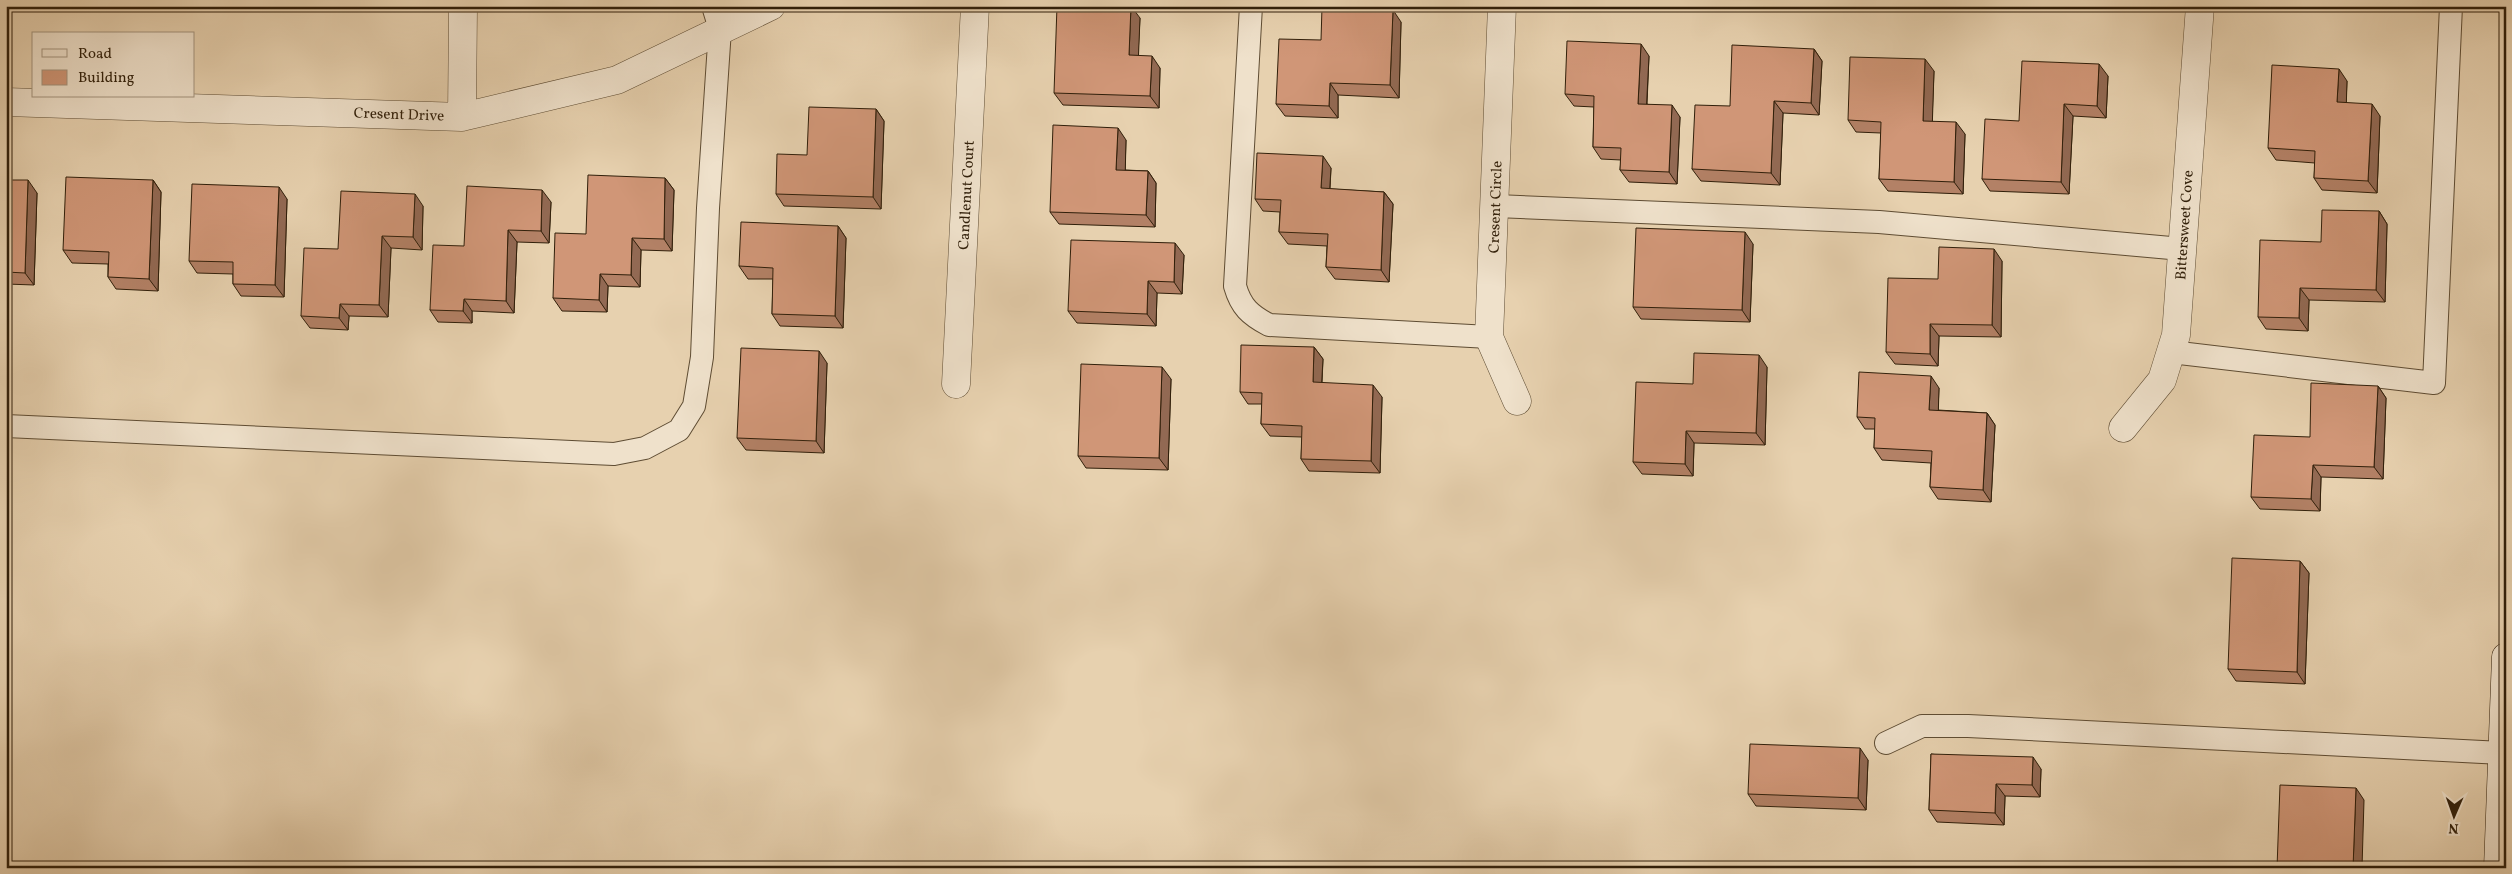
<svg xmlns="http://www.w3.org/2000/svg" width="2512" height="874" font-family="Vollkorn,serif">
	<rect width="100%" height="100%" fill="#e7d1af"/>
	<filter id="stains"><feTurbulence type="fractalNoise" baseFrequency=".004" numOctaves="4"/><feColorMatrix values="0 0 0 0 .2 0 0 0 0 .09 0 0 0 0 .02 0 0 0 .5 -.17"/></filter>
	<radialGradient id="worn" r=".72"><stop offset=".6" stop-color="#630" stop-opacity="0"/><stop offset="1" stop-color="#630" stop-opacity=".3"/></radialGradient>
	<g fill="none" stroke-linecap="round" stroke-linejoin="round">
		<defs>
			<path id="lane" d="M1251 6 1235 286C1241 307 1250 315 1269 325L1489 337
				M1496 206 1879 222 2182 249
				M2171 352 2434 383 2451 6
				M6 426 614 454 645 448 679 430 694 406 702 357 708 208 720 29 713 6
				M1886 743 1922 726H1968L2502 753"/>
			<path id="street" d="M1502 6 1489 337 1517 401
				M6 102 462 117 617 80 771 6
				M462 117 463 6
				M956 384 975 6
				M2123 428 2162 380 2176 335 2200 6"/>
			<path id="secondary" d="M2498 868 2506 657"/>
		</defs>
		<use href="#lane" stroke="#5e4c33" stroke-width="24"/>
		<use href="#street" stroke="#5e4c33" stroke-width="29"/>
		<use href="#secondary" stroke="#301f0a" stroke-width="29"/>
		<use href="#lane" stroke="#efe1cb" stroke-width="22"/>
		<use href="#street" stroke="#efe1cb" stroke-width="28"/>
		<use href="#secondary" stroke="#efe1cb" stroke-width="28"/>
	</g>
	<path fill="#b38166" stroke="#301f0a" d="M339 6H381V8Z
		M1140 18 1138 55 1160 68 1159 108 1063 105 1054 93Z
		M1401 22 1399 98 1338 95V118L1285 116 1276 104 1321 40Z
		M1814 49 1822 61 1819 115 1783 113 1780 185 1701 181 1692 169 1730 106Z
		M1649 56 1647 104 1680 117 1677 184 1629 182 1620 170 1621 160 1601 159 1593 147 1594 107 1574 106 1565 94Z
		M1934 71 1932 121 1965 134 1963 194 1888 191 1879 179 1881 133 1856 132 1848 120Z
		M2108 76 2106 118 2073 116 2069 194 1990 191 1982 179 2019 121Z
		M2347 81 2346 103 2380 116 2377 193 2322 190 2314 178 2315 163 2276 160 2268 148Z
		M876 109 884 121 881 209 784 206 776 194 807 155Z
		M1126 140 1125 170 1148 171 1156 183 1155 227 1059 224 1050 212Z
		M1331 168 1330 189 1384 192 1393 204 1389 282 1335 279 1326 267 1327 246 1288 244 1279 232 1280 212 1263 211 1255 199Z
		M665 178 674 190 672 251 641 250 640 287 608 286 607 312 562 311 553 298 586 234Z
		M6 180 37 193 34 285 6 284Z
		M153 180 161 192 158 291 116 289 108 277V264L72 263 63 250Z
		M287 199 284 297 241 296 233 284V274L197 273 189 261Z
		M551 202 549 243 517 242 514 313 472 311V323L438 322 430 310 464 246Z
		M423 206 422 250 391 248 388 317 349 316 348 330 310 328 301 316 338 249Z
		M2379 211 2387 224 2385 302 2309 300 2308 331 2266 329 2258 317 2321 242Z
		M838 226 846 238 843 328 780 326 772 314 773 279H748L739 266Z
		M1753 244 1750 322 1641 319 1633 307Z
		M1184 255 1182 294 1157 293 1156 326 1077 323 1068 311Z
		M2002 261 2001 337 1939 336 1938 366 1895 364 1886 352 1938 279Z
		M1314 347 1323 359 1322 383 1382 397 1380 473 1309 471 1301 459 1302 437 1270 436 1261 424 1262 404H1248L1240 392Z
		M827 363 824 453 746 450 737 438Z
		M1767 367 1765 445 1694 443 1693 476 1642 474 1633 462 1693 384Z
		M1171 379 1168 470 1086 468 1078 456Z
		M2378 386 2386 398 2383 479 2321 477 2320 511 2260 509 2251 497 2310 437Z
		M1939 388 1938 410 1987 413 1995 425 1991 502 1938 499 1930 487 1931 463 1882 460 1874 448 1875 429H1865L1857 417Z
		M2300 561 2309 573 2305 684 2236 681 2228 669Z
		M1931 754 2041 769 2040 797 2005 796 2004 825 1937 822 1929 810Z
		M1868 760 1866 810 1756 806 1748 794Z"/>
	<path fill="#926953" stroke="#301f0a" d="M1131 6 1140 18 1138 67 1129 55Z
		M1393 10 1401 22 1399 98 1390 85Z
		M1641 44 1649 56 1646 116 1638 104Z
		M1814 49 1822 61 1819 115 1811 103Z
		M1152 56 1160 68 1159 108 1150 96Z
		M1925 59 1934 71 1932 133 1923 121Z
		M2099 64 2108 76 2106 118 2097 106Z
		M2339 69 2347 81 2346 114 2337 102Z
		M1330 83 1338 95V118L1329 106Z
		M1774 101 1783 113 1780 185 1771 173Z
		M2064 104 2073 116 2069 194 2061 182Z
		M2372 104 2380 116 2377 193 2368 181Z
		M1672 105 1680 117 1677 184 1669 172Z
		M876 109 884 121 881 209 873 197Z
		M1956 122 1965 134 1963 194 1954 182Z
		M1118 128 1126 140 1125 182 1116 170Z
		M1323 156 1331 168 1329 200 1321 188Z
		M1148 171 1156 183 1155 227 1146 215Z
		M665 178 674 190 672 251 664 239Z
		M28 180 37 193 34 285 25 273Z
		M153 180 161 192 158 291 149 279Z
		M279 187 287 199 284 297 275 285Z
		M542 190 551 202 549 243 541 231Z
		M1384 192 1393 204 1389 282 1381 270Z
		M415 194 423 206 422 250 413 237Z
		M2379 211 2387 224 2385 302 2376 290Z
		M838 226 846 238 843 328 835 316Z
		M508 230 517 242 514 313 506 301Z
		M1745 232 1753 244 1750 322 1742 310Z
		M382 236 391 248 388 317 379 305Z
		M632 238 641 250 640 287 631 275Z
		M1175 243 1184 255 1182 294 1174 282Z
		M1994 249 2002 261 2001 337 1992 325Z
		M600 274 608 286 607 312 599 300Z
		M1148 281 1157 293 1156 326 1147 314Z
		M2300 288 2309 300 2308 331 2299 318Z
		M464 299 472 311V323L463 311Z
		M340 304 349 316 348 330 339 318Z
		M1930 324 1939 336 1938 366 1930 354Z
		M1314 347 1323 359 1321 394 1313 382Z
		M819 351 827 363 824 453 816 441Z
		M1759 355 1767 367 1765 445 1756 433Z
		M1162 367 1171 379 1168 470 1159 458Z
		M1931 376 1939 388 1938 422 1929 410Z
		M1373 385 1382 397 1380 473 1371 461Z
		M2378 386 2386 398 2383 479 2374 467Z
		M1987 413 1995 425 1991 502 1983 490Z
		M1686 431 1694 443 1693 476 1685 464Z
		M2313 465 2321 477 2320 511 2311 499Z
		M2300 561 2309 573 2305 684 2297 672Z
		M1860 748 1868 760 1866 810 1858 798Z
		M2033 757 2041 769 2040 797 2032 785Z
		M1996 784 2005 796 2004 825 1995 813Z
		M2356 788 2364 800 2362 868H2353Z"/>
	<path fill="#d09677" stroke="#301f0a" d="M1057 6H1131L1129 55 1152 56 1150 96 1054 93Z
		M1322 7 1393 10 1390 85 1330 83 1329 106 1276 104 1279 39 1321 40Z
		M1567 41 1641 44 1638 104 1672 105 1669 172 1620 170 1621 148 1593 147 1594 96 1565 94Z
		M1732 45 1814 49 1811 103 1774 101 1771 173 1692 169 1695 105 1730 106Z
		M1850 57 1925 59 1923 121 1956 122 1954 182 1879 179 1881 122 1848 120Z
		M2022 61 2099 64 2097 106 2064 104 2061 182 1982 179 1985 119 2019 121Z
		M2272 65 2339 69 2337 102 2372 104 2368 181 2314 178 2315 151 2268 148Z
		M809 107 876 109 873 197 776 194 777 154 807 155Z
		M1053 125 1118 128 1116 170 1148 171 1146 215 1050 212Z
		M1257 153 1323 156 1321 188 1384 192 1381 270 1326 267 1328 234 1279 232 1281 200 1255 199Z
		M588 175 665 178 664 239 632 238 631 275 600 274 599 300 553 298 555 233 586 234Z
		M66 177 153 180 149 279 108 277 109 252 63 250Z
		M6 180H28L25 273 6 272Z
		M192 184 279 187 275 285 233 284V262L189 261Z
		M467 186 542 190 541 231 508 230 506 301 464 299 463 311 430 310 433 245 464 246Z
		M341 191 415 194 413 237 382 236 379 305 340 304 339 318 301 316 304 248 338 249Z
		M2322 210 2379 211 2376 290 2300 288 2299 318 2258 317 2260 240 2321 242Z
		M741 222 838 226 835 316 772 314 773 268 739 266Z
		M1636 228 1745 232 1742 310 1633 307Z
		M1071 240 1175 243 1174 282 1148 281 1147 314 1068 311Z
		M1939 247 1994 249 1992 325 1930 324V354L1886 352 1888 278 1938 279Z
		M1241 345 1314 347 1313 382 1373 385 1371 461 1301 459 1302 426 1261 424 1262 393 1240 392Z
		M741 348 819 351 816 441 737 438Z
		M1694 353 1759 355 1756 433 1686 431 1685 464 1633 462 1636 382 1693 384Z
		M1081 364 1162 367 1159 458 1078 456Z
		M1859 372 1931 376 1929 410 1987 413 1983 490 1930 487 1932 451 1874 448 1875 418 1857 417Z
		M2311 383 2378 386 2374 467 2313 465 2311 499 2251 497 2254 435 2310 437Z
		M2232 558 2300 561 2297 672 2228 669Z
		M1750 744 1860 748 1858 798 1748 794Z
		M1931 754 2033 757 2032 785 1996 784 1995 813 1929 810Z
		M2280 785 2356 788 2353 868H2277Z"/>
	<g text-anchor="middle" stroke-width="4" stroke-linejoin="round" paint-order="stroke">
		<g font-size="15" fill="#301f0a" stroke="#efe1cb">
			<text transform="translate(399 114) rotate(2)" y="5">Cresent Drive</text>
			<text transform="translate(966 195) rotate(-87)" y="5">Candlenut Court</text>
			<text transform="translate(1495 207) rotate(-88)" y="5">Cresent Circle</text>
			<text transform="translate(2184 225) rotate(-86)" y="5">Bittersweet Cove</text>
		</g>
	</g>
	<rect width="2512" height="874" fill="none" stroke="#e7d1af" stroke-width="25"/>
	<rect x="8" y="8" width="2497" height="859" fill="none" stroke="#301f0a" stroke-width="2.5"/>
	<rect x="12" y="12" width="2487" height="849" fill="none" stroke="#301f0a"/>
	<rect x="32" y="32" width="162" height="65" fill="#efe1cb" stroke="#a3937e"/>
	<rect x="42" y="49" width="25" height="8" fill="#efe1cb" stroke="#a3937e"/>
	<text x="78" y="58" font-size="15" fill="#301f0a">Road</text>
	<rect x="42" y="70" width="25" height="15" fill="#d09677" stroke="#a3937e"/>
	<text x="78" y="82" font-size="15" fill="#301f0a">Building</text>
	<g transform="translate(2454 816) rotate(182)" stroke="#efe1cb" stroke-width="4" paint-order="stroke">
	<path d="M0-4L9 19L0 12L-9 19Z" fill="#301f0a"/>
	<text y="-8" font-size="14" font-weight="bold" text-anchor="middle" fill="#301f0a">N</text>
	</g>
	<rect width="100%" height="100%" filter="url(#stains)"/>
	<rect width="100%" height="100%" fill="url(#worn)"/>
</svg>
